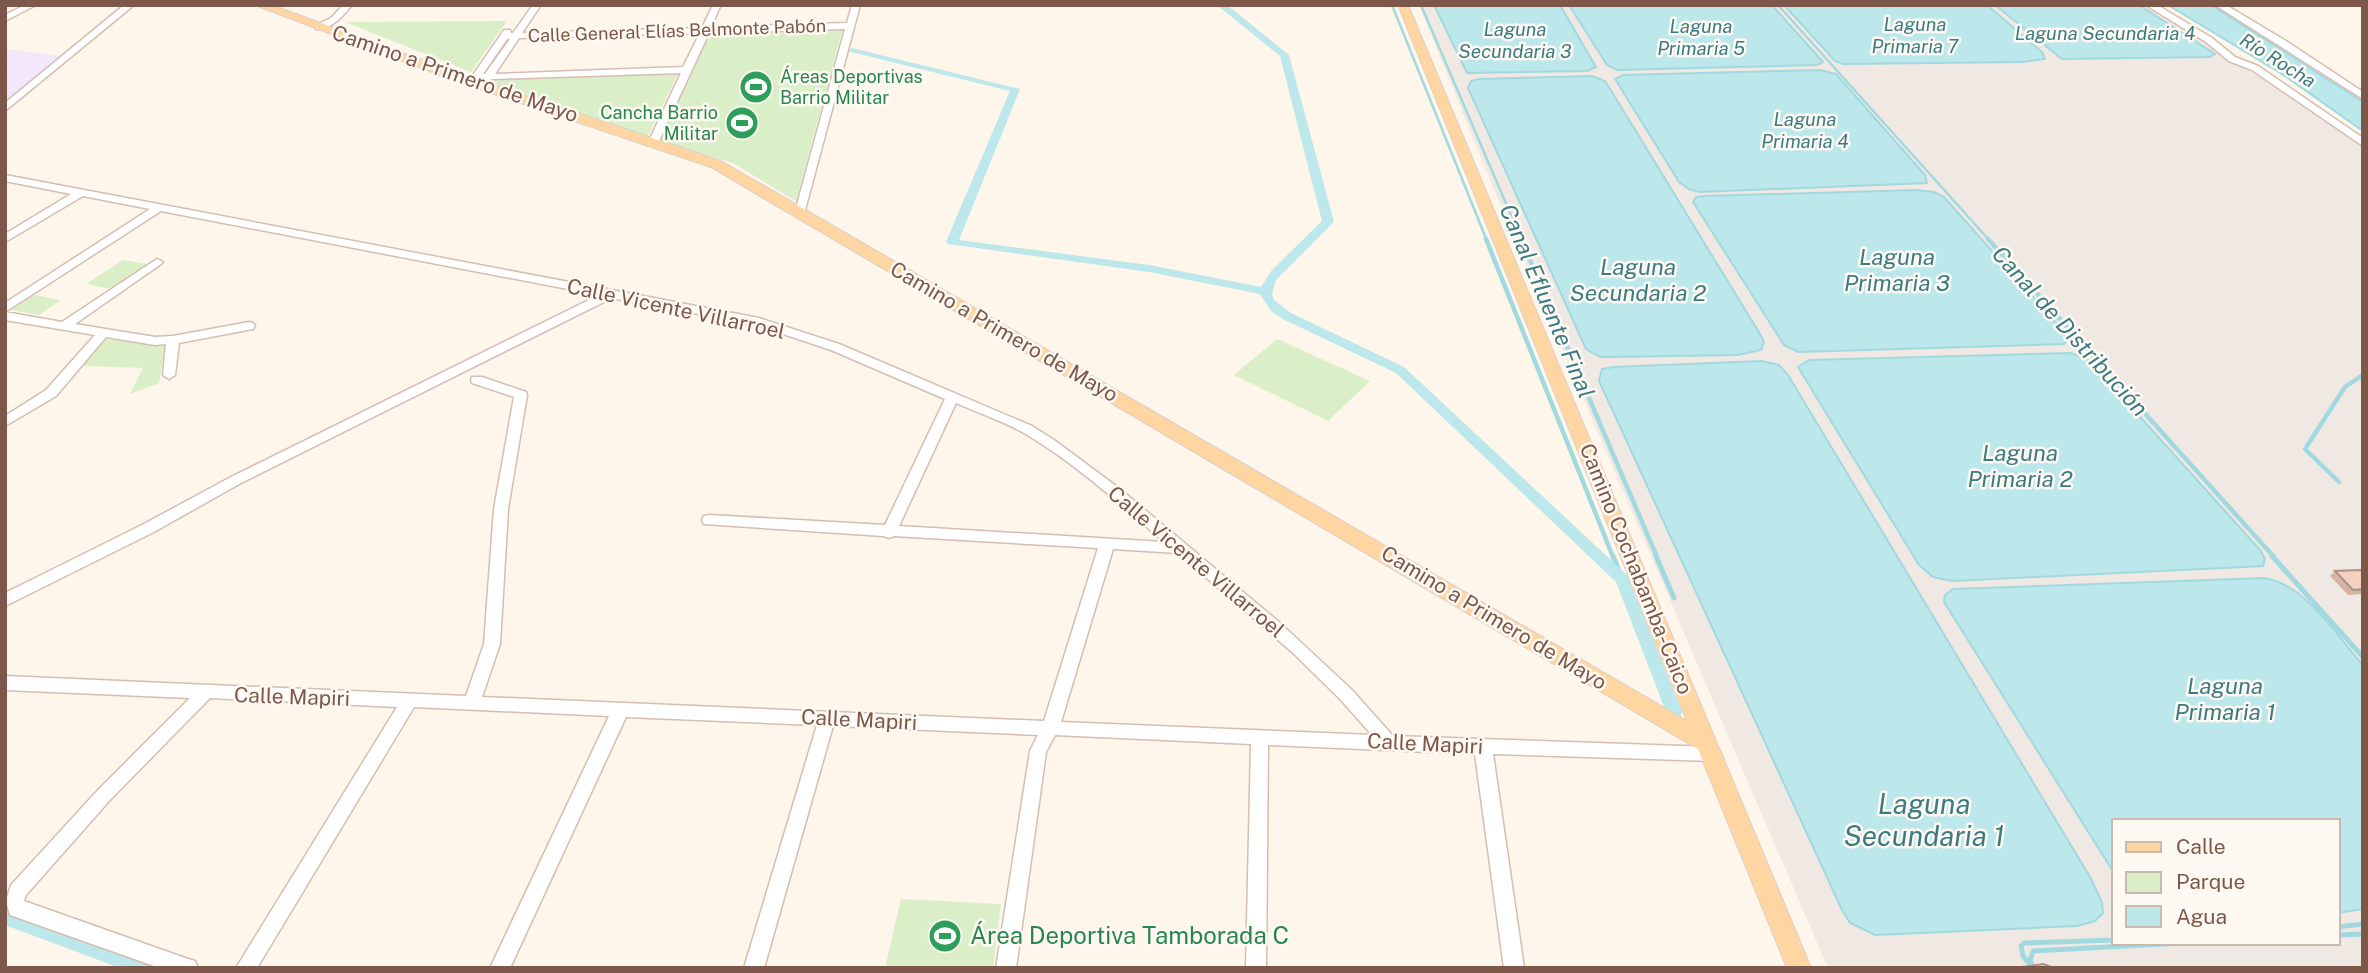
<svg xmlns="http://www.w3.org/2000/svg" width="2368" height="973" font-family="'Public Sans',sans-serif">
	<rect width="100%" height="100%" fill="#fef5eb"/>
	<path fill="#f0e8e3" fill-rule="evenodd" d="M1419 5H2148L2204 40 2234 63 2264 79 2363 148V968H1828L1502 209ZM2114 821H2338V943H2114Z"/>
	<path fill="#f2e7fb" d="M5 49 62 56 5 103Z"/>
	<path fill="#daeec7" d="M507 21 471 72 345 22Z
		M843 28 796 201 733 163 660 141 710 32Z
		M678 73 648 136 560 107H553V105L491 83 494 80Z
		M123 260 148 264 111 289 86 284Z
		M34 295 61 300 39 315 11 310Z
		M104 339 165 346 159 383 130 394 143 368 83 366Z
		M1277 339 1370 381 1328 421 1234 375Z
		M901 899 1001 904 993 968H885Z"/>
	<path fill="#bce7eb" stroke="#a1d9de" stroke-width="2" d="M1434 5H1560L1596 67 1587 71 1467 73Z
		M1569 5H1772L1823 62 1817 65 1617 70 1607 65Z
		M1784 5H1987L2042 52 2045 59 2022 62 1843 64 1835 61Z
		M1995 5H2139L2215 54 2210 57 2062 59Z
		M2168 5H2211L2363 102V131L2282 74Z
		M1820 70 1836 74 1925 175 1927 183 1700 192 1689 189 1679 182 1615 79 1623 75Z
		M1592 76 1605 81 1623 110 1760 334 1764 342 1761 350 1738 355 1607 357H1600L1586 349 1468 88 1471 81 1479 79Z
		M1917 190 1934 192 1944 197 2067 335V341L2064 344 1798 352 1784 345 1693 202 1696 197 1704 196Z
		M2070 353 2089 360 2261 551 2265 559 2263 566 1952 581 1933 577 1919 565 1798 367 1809 360Z
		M1761 361 1779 365 1788 375 2090 877 2102 902 2103 913 2095 921 2077 926 1875 935 1850 923 1842 910 1599 381 1602 369 1613 367Z
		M2264 578C2305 584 2336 635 2363 665V909L2338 913V821H2114V873L1944 602 1945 595 1953 589Z"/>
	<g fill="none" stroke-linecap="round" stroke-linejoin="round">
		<path stroke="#a1d9de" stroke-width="2.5" d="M1392 5 1487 241
			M1421 5 1522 241
			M1778 5 1990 241"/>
		<path stroke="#a1d9de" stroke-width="4.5" d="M1486 239 1613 557
			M1521 239 1657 557
			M1988 239 2274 557
			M2339 482 2305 449 2345 387 2363 375"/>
		<path stroke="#a1d9de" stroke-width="5" d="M1613 556 1622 579
			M1656 556 1674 598
			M2272 556 2363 657
			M2338 927 2363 924
			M2338 935 2363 934
			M2029 963 2023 956 2021 946 2024 943 2114 940
			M2033 966 2030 961 2033 951 2183 943
			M2023 968H2043"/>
		<path fill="#bce7eb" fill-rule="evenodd" d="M1217 5H1227L1289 55 1334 222 1276 280 1272 294 1274 300 1291 313 1404 367 1627 575 1682 712 1680 717 1674 719 1668 717 1666 712 1616 582 1396 373 1283 319 1271 311 1260 294 1149 272 948 244 946 242 1010 91 847 51 852 48 1020 89 959 240 1149 265 1261 287 1272 270 1322 221 1280 56Z
			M5 907 153 961 156 968H120L5 925Z"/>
		<defs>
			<path id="minor" d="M25 5H36L5 21V15Z
				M124 5H134L5 111V103Z
				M343 5H352C342 17 332 29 316 29V25L331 18Z
				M533 5H541L522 33 702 28 713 5H721L711 27 847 23 852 5H860L804 214H796L795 212 845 29 709 33 658 143 653 146 648 143 681 73 491 79 485 84 482 83 481 80 468 81V77L473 75 504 30H510L511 33H513ZM700 33 683 67 495 74 519 38ZM507 39H510L485 74H483Z
				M2146 5H2157L2212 38 2235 57 2258 66 2363 138V146L2252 70 2229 61 2206 42Z
				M2215 5H2226L2286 41 2363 92V99Z
				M5 175 759 318 839 344 1032 426 1054 440 1120 489 1279 622 1351 689 1393 736 1712 747 1718 749 1721 754 1718 759 1712 761 1493 754 1524 968H1504L1475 754 1268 745 1266 968H1246L1251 744 1055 735 1046 752 1016 968H996L1030 751 1038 735 833 726 764 968H744L817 725 626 717 510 968H490L609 716 414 707 257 968H236L397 707 210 698 110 800 26 895 24 901 188 959 195 961 198 968H160L10 915 6 901 11 885 98 790 190 698 5 690V676L466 696 484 644 494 509 514 397 472 383 471 380 472 377H482L526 392 527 395 508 509 500 644 482 697 1044 721 1098 548 894 536 889 538 883 536 704 524 702 520 704 516 709 515 885 525 945 399 831 350 756 325 612 298 241 483 152 533 5 606V593L142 525 231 477 599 295 161 211 5 312V303L150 209 83 196 5 242V234L71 194 5 181ZM956 403C978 413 1003 421 1024 433 1075 463 1120 504 1164 542L899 526ZM1113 549 1178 553 1292 652 1339 698 1372 735 1061 722Z
				M157 259 163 262 161 264 75 324 155 337 173 336 249 322 253 323 255 326 253 329 179 343 175 375 169 379 163 375 166 344 155 345 106 337 56 396 5 426V416L46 390 95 335 5 320V312L62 322Z"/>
			<path id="major" d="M255 5H271L472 78 721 161 1687 721 1398 5H1408L1811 968H1787L1698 749 711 167 464 84Z"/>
		</defs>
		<use href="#minor" stroke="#d5beb1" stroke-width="3"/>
		<use href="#major" stroke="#dbd0cc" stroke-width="2"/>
		<use href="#minor" fill="#fff" fill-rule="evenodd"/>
		<use href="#major" fill="#ffd5a1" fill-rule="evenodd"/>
	</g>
	<path fill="#d4b4a5" d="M2335 571 2363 573V594L2348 595 2330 576Z"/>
	<path fill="#f6d1c0" stroke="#ac9286" stroke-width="2" d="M2361 570 2363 573V589L2353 590 2335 571Z
		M2043 964 2054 968H2024L2025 967Z"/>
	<defs>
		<symbol id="stadium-disc" viewBox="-11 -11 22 22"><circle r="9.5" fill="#2e9e5b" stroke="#fff9f3"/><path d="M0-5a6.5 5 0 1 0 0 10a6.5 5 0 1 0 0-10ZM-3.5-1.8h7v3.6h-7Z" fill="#fff"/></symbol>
	</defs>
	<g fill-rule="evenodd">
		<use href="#stadium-disc" x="737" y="68" width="38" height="38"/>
		<use href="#stadium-disc" x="723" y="104" width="38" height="38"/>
		<use href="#stadium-disc" x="926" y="917" width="38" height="38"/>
	</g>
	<g text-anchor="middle" stroke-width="5" stroke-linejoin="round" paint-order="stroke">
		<g font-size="18" fill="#7d584a" stroke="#fff9f3">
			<text transform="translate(677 31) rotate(-2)" y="6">Calle General Elías Belmonte Pabón</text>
		</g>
		<g font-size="18" fill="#27864d" stroke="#fff9f3" text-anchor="start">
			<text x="780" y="83">Áreas Deportivas<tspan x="780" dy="21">Barrio Militar</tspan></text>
			<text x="718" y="119" text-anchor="end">Cancha Barrio<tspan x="718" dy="21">Militar</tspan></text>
		</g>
		<g font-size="19" font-style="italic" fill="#3b7c83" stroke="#fff9f3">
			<text x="1915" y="31">Laguna<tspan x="1915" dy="22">Primaria 7</tspan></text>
			<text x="1701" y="33">Laguna<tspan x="1701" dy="22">Primaria 5</tspan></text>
			<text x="1515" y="36">Laguna<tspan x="1515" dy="22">Secundaria 3</tspan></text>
			<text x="2105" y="40">Laguna Secundaria 4</text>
			<text transform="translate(2278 60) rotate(32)" y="7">Río Rocha</text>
			<text x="1805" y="126">Laguna<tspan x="1805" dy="22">Primaria 4</tspan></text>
		</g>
		<g font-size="21" fill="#7d584a" stroke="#fff9f3">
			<text transform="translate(455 74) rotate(19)" y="7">Camino a Primero de Mayo</text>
			<text transform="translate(676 309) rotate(12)" y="7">Calle Vicente Villarroel</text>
			<text transform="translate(1004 332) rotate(30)" y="7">Camino a Primero de Mayo</text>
			<text transform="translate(1196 562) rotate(40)" y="7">Calle Vicente Villarroel</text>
			<text transform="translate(1636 569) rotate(68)" y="7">Camino Cochabamba-Caico</text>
			<text transform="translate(1494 618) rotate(31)" y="7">Camino a Primero de Mayo</text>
			<text transform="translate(292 697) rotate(2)" y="7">Calle Mapiri</text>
			<text transform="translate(859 720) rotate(3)" y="7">Calle Mapiri</text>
			<text transform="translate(1425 744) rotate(3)" y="7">Calle Mapiri</text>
		</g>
		<g font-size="23" font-style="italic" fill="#3b7c83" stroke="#fff9f3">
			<text x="1897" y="265">Laguna<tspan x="1897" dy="26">Primaria 3</tspan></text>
			<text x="1638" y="275">Laguna<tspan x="1638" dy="26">Secundaria 2</tspan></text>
			<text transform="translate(1547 301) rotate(67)" y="8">Canal Efluente Final</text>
			<text transform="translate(2070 331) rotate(48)" y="8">Canal de Distribución</text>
			<text x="2020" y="461">Laguna<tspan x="2020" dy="26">Primaria 2</tspan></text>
			<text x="2225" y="694">Laguna<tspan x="2225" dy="26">Primaria 1</tspan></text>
		</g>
		<g font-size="24" fill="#27864d" stroke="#fff9f3" text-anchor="start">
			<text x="970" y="944">Área Deportiva Tamborada C</text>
		</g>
		<g font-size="28" font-style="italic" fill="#3b7c83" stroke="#fff9f3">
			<text x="1924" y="814">Laguna<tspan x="1924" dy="32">Secundaria 1</tspan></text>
		</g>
	</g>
	<rect width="2368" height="973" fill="none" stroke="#7d584a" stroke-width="14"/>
	<rect x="2112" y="819" width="228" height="126" fill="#fff9f3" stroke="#cbb9af" stroke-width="2"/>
	<rect x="2126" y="842" width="35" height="10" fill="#ffd5a1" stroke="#cbb9af" stroke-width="2"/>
	<text x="2176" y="854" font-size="21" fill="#7d584a">Calle</text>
	<rect x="2126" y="872" width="35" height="21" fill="#daeec7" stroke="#cbb9af" stroke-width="2"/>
	<text x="2176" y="889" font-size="21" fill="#7d584a">Parque</text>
	<rect x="2126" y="906" width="35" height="21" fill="#bce7eb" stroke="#cbb9af" stroke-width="2"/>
	<text x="2176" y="924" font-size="21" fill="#7d584a">Agua</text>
</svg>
